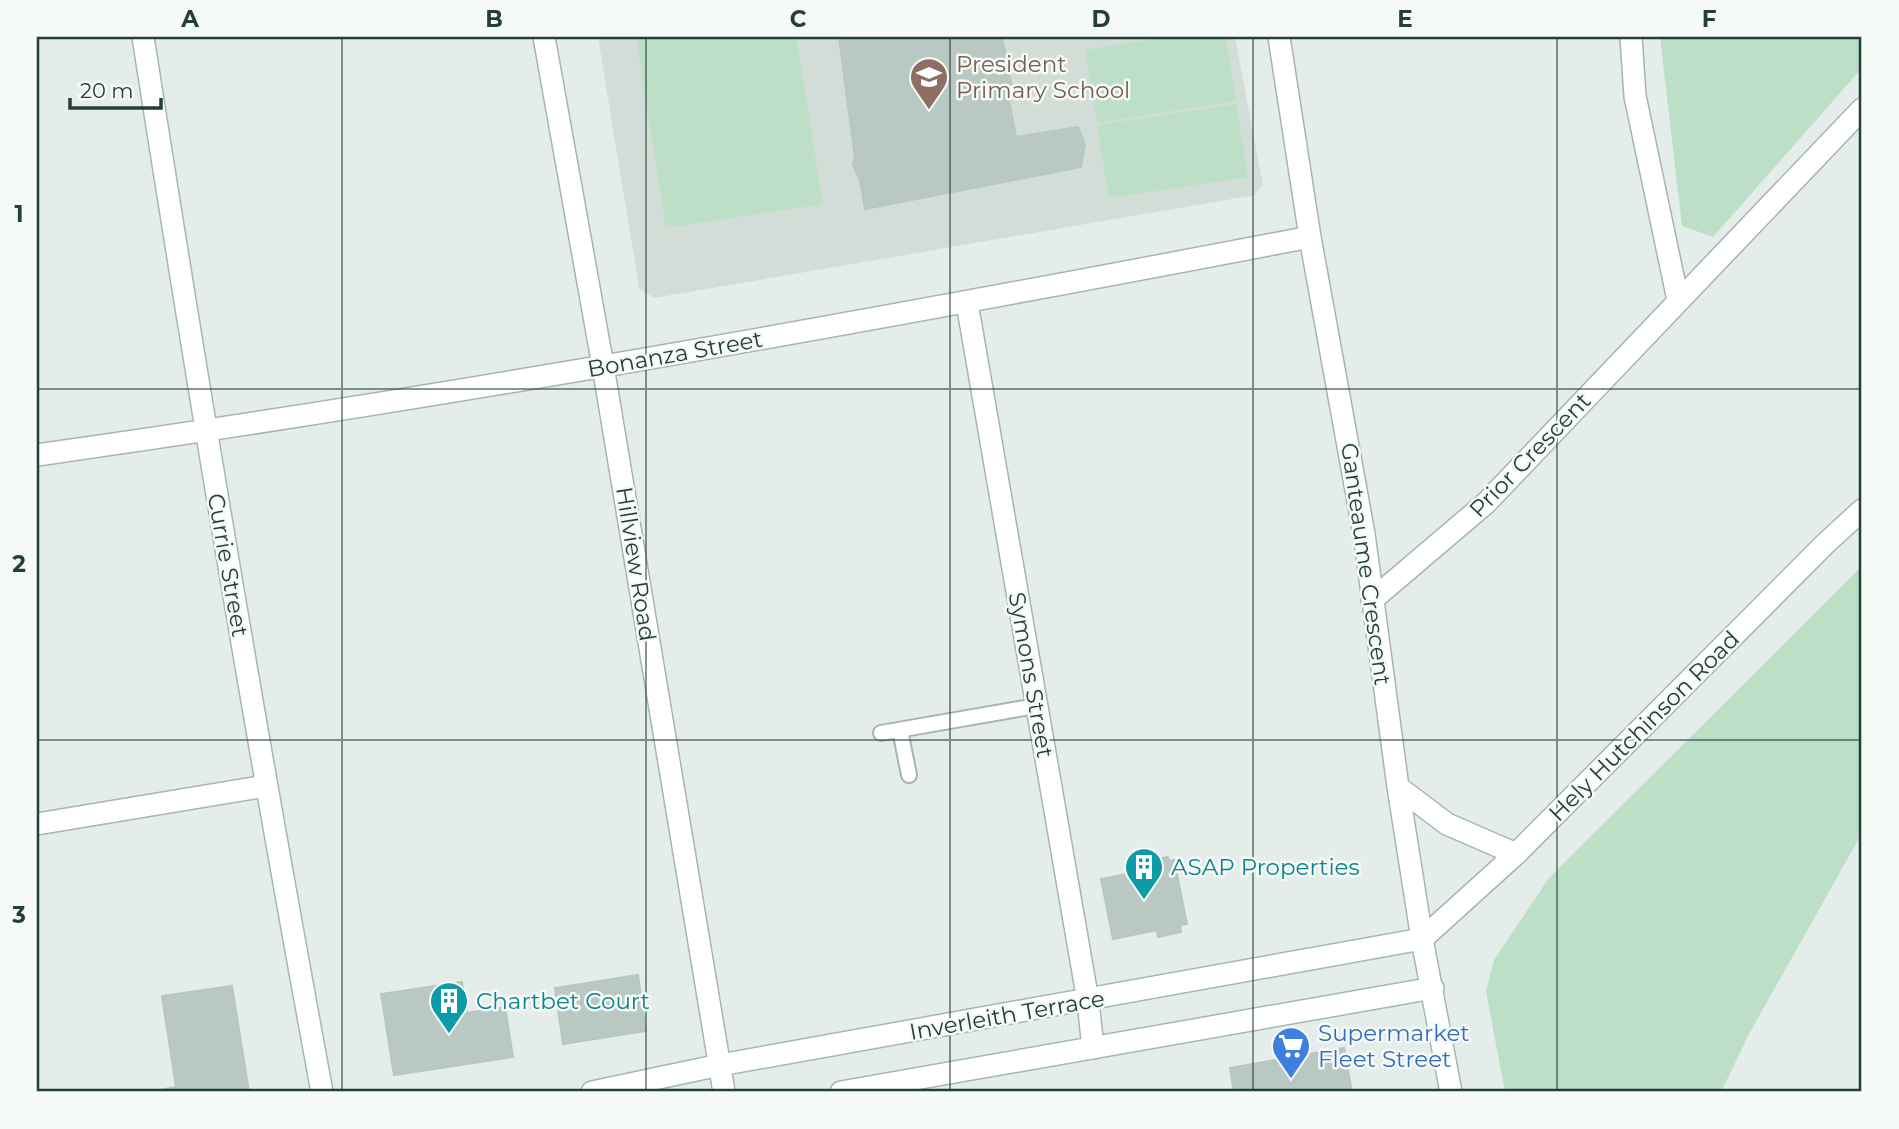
<svg xmlns="http://www.w3.org/2000/svg" width="1899" height="1129" font-family="Montserrat,sans-serif">
	<rect width="100%" height="100%" fill="#e4ede9"/>
	<path fill="#d2ddd8" d="M598 37H1235L1263 185 1255 195 654 298 639 288Z"/>
	<path fill="#bddec7" d="M636 37H796L823 204 666 228Z
		M1166 37H1226L1236 101 1097 123 1085 50Z
		M1660 37H1862V68L1713 237 1682 226Z
		M1236 104 1248 177 1109 198 1097 125Z
		M1862 566V833L1749 1034 1721 1092H1505L1486 991 1494 960 1549 878Z"/>
	<path fill="#b9c8c3" stroke="#b6c7c1" stroke-width="2" d="M839 37H1002L1014 98 1009 101 1016 137 1078 127 1085 144 1081 167 865 209 860 180 853 165 855 158Z
		M1168 857 1169 861 1174 860 1187 924 1180 925 1181 932 1158 937 1157 930 1113 939 1101 879 1147 870 1146 861Z
		M638 975 646 1031 563 1044 555 988Z
		M462 982 467 1013 505 1007 513 1057 394 1075 381 994Z
		M232 986 249 1092H148L176 1087 162 996Z
		M1344 1048 1352 1092H1234L1230 1068Z"/>
	<g fill="none" stroke-linecap="round" stroke-linejoin="round">
		<defs>
			<path id="lane" d="M900 730 909 775
				M881 733 1036 706"/>
			<path id="street" d="M544 37 603 366 724 1092
				M1279 37 1310 237 1364 534 1398 787 1422 939
				M1631 37 1635 96 1678 300
				M967 303 1088 1001 1093 1048
				M37 455C463 395 887 318 1310 237
				M1372 600 1486 503 1862 109
				M1398 787 1447 824 1516 854
				M37 824 266 786
				M1422 939 1516 854 1826 543 1862 510"/>
			<path id="secondary" d="M143 37C198 389 257 741 322 1092
				M592 1092 720 1065 1422 939 1451 1092
				M841 1092 1433 988"/>
		</defs>
		<use href="#lane" stroke="#a6b5b0" stroke-width="18"/>
		<use href="#street" stroke="#a6b5b0" stroke-width="24"/>
		<use href="#secondary" stroke="#a2b9b2" stroke-width="24"/>
		<use href="#lane" stroke="#fff" stroke-width="14"/>
		<use href="#street" stroke="#fff" stroke-width="21"/>
		<use href="#secondary" stroke="#fff" stroke-width="21"/>
	</g>
	<path fill="none" stroke="#233f38" stroke-width="2" stroke-opacity="0.55" d="M342 37V1092M646 37V1092M950 37V1092M1253 37V1092M1557 37V1092M37 389H1862M37 740H1862"/>
	<defs>
		<symbol id="school-pin" viewBox="-11 -11 22 30"><path d="M0 17L-7.5 6A9.5 9.5 0 1 1 7.5 6Z" fill="#8d6e63" stroke="#f5faf7"/><path d="M0-5L7-2L0 1L-7-2ZM-4 1L0 2.5L4 1V4Q0 6-4 4Z" fill="#fff"/></symbol>
		<symbol id="building-pin" viewBox="-11 -11 22 30"><path d="M0 17L-7.5 6A9.5 9.5 0 1 1 7.5 6Z" fill="#0f9aa8" stroke="#f5faf7"/><path d="M-4-6H4V6H1V3H-1V6H-4ZM-2.5-4.3h1.7v1.8h-1.7ZM.8-4.3h1.7v1.8H.8ZM-2.5-1h1.7V.8h-1.7ZM.8-1h1.7V.8H.8Z" fill="#fff"/></symbol>
		<symbol id="supermarket-pin" viewBox="-11 -11 22 30"><path d="M0 17L-7.5 6A9.5 9.5 0 1 1 7.5 6Z" fill="#3f7fe0" stroke="#f5faf7"/><path d="M-6-5.5h2.5l.6 2H6L4.5 2H-2.5L-4.4-4H-6ZM-1.5 3.2a1.3 1.3 0 1 0 .1 0ZM3 3.2a1.3 1.3 0 1 0 .1 0Z" fill="#fff"/></symbol>
	</defs>
	<g fill-rule="evenodd">
		<use href="#school-pin" x="907" y="55" width="44" height="60"/>
		<use href="#building-pin" x="1122" y="845" width="44" height="60"/>
		<use href="#building-pin" x="427" y="979" width="44" height="60"/>
		<use href="#supermarket-pin" x="1269" y="1024" width="44" height="60"/>
	</g>
	<g text-anchor="middle" stroke-width="5" stroke-linejoin="round" paint-order="stroke">
		<g font-size="23" fill="#785e54" stroke="#f5faf7" text-anchor="start">
			<text x="956" y="72">President<tspan x="956" dy="26">Primary School</tspan></text>
		</g>
		<g font-size="23" fill="#233f38" stroke="#f5faf7">
			<text transform="translate(675 354) rotate(-10)" y="8">Bonanza Street</text>
			<text transform="translate(1530 455) rotate(-46)" y="8">Prior Crescent</text>
			<text transform="translate(636 564) rotate(81)" y="8">Hillview Road</text>
			<text transform="translate(1366 564) rotate(82)" y="8">Ganteaume Crescent</text>
			<text transform="translate(228 565) rotate(80)" y="8">Currie Street</text>
			<text transform="translate(1031 675) rotate(80)" y="8">Symons Street</text>
			<text transform="translate(1644 726) rotate(-45)" y="8">Hely Hutchinson Road</text>
			<text transform="translate(1007 1015) rotate(-10)" y="8">Inverleith Terrace</text>
		</g>
		<g font-size="23" fill="#0d838f" stroke="#f5faf7" text-anchor="start">
			<text x="1171" y="875">ASAP Properties</text>
			<text x="476" y="1009">Chartbet Court</text>
		</g>
		<g font-size="23" fill="#366cbe" stroke="#f5faf7" text-anchor="start">
			<text x="1318" y="1041">Supermarket<tspan x="1318" dy="26">Fleet Street</tspan></text>
		</g>
	</g>
	<rect width="1899" height="1129" fill="none" stroke="#f5faf7" stroke-width="77"/>
	<path d="M70 98v10h91v-10" fill="none" stroke="#233f38" stroke-width="3.5"/>
	<text x="80" y="98" font-size="21" fill="#233f38" stroke="#f5faf7" stroke-width="5" paint-order="stroke">20 m</text>
	<rect x="38" y="38" width="1822" height="1052" fill="none" stroke="#233f38" stroke-width="2.5"/>
	<g font-size="23" text-anchor="middle" font-weight="bold" fill="#233f38">
		<text x="190" y="27">A</text>
		<text x="494" y="27">B</text>
		<text x="798" y="27">C</text>
		<text x="1101" y="27">D</text>
		<text x="1405" y="27">E</text>
		<text x="1709" y="27">F</text>
		<text x="19" y="222">1</text>
		<text x="19" y="572">2</text>
		<text x="19" y="923">3</text>
	</g>
</svg>
